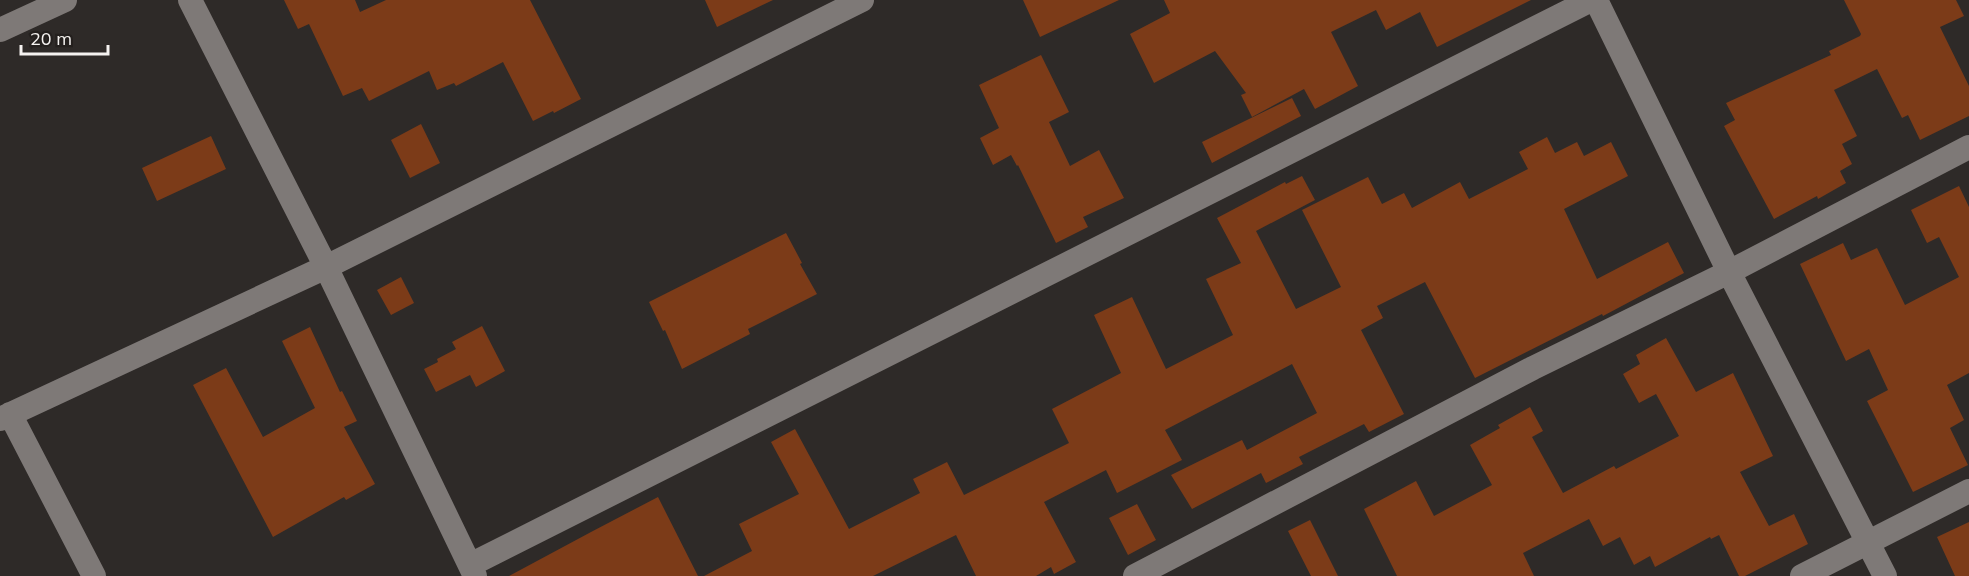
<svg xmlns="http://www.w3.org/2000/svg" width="1969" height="576" font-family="Mulish,sans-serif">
	<rect width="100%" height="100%" fill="#2e2a28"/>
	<path fill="#7c3b18" d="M284 0H355L360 12 386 0H530L581 99 554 113 553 111 533 121 503 62 456 86 454 83 437 90 429 71 369 101 362 88 343 96 309 24 298 29Z
		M705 0H773L717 27Z
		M1023 0H1119L1040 37Z
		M1164 0H1531L1437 47 1420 12 1386 30 1376 10 1331 32 1358 86 1315 109 1304 89 1252 117 1241 95 1246 93 1215 51 1154 83 1130 34 1170 13Z
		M1844 0H1956L1964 16 1940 27 1969 86V116L1920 140 1908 115 1902 118 1877 69 1834 90 1857 136 1842 144 1852 164 1840 171 1846 183 1818 199 1817 196 1774 219 1724 126 1735 120 1726 103 1831 55 1829 51 1860 36 1861 34Z
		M1041 55 1069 112 1049 122 1070 166 1099 150 1124 198 1083 217 1088 227 1056 243 1018 165 1017 166 1011 155 993 165 980 138 999 128 979 85Z
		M1292 98 1301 116 1212 163 1202 142Z
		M421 124 440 163 410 178 391 140Z
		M211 136 226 169 157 201 142 168Z
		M1547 137 1555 153 1577 142 1584 156 1611 142 1628 176 1564 209 1597 279 1668 242 1684 273 1603 316 1602 314 1475 378 1425 282 1377 306 1383 318 1361 330 1404 414 1369 432 1364 424 1299 457 1303 464 1266 483 1261 473 1192 509 1171 475 1242 440 1247 450 1317 413 1292 364 1165 430 1182 460 1117 493 1106 470 1044 502 1076 562 1054 574 1051 567 1036 576H976L956 535 873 576H704L752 551 739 524 799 494 771 442 795 429 849 529 920 493 913 479 947 462 964 495 1069 443 1052 409 1121 373 1094 315 1132 297 1166 369 1233 335 1206 279 1241 263 1217 218 1285 182 1286 184 1302 176 1315 200 1256 231 1296 309 1341 287 1302 210 1368 177 1382 204 1404 193 1412 208 1460 182 1469 199 1528 169 1519 152Z
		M1959 186 1969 207V373L1947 385 1964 420 1950 428 1968 465 1913 492 1867 401 1888 390 1869 349 1846 361 1800 264 1843 243 1851 260 1877 248 1905 305 1959 277 1939 237 1927 243 1911 210Z
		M786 233 802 263 800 264 817 294 748 329 750 334 682 369 665 330 663 331 649 302Z
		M401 277 414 303 391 315 377 290Z
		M482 326 505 371 476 387 470 375 436 392 424 369 438 362 437 359 456 349 452 342Z
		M310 327 340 392 342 391 357 421 344 427 375 484 346 500 344 497 273 537 193 385 226 368 263 437 315 408 282 341Z
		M1666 338 1696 392 1733 373 1773 456 1740 472 1769 526 1794 514 1808 544 1745 576H1739L1719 535 1711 539 1710 537 1655 567 1650 556 1634 565 1620 537 1603 546 1589 519 1523 553 1534 576H1397L1364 509 1416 481 1434 516 1492 485 1470 445 1500 428 1498 425 1530 407 1543 431 1532 437 1563 493 1614 466 1616 469 1679 436 1656 394 1639 403 1623 374 1640 364 1636 355Z
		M658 497 698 576H509L591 532Z
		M1137 504 1156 540 1128 555 1109 518Z
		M1310 520 1338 576H1311L1288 531Z
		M1969 522V576H1955L1937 537Z"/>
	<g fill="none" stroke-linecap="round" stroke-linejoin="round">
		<path stroke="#7e7977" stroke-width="24" d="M190 0 326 267 475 576
			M1596 0 1729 272 1885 576
			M0 30 65 0
			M10 414 94 576
			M0 419 326 267 862 0
			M470 565 1591 0
			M1135 576 1533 368 1729 272 1969 147
			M1802 576 1969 491"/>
	</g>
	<path d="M21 45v9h87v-9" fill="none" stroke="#f5f2f0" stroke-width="3"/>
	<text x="30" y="45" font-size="18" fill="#f5f2f0" stroke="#24201e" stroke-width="4.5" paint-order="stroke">20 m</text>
</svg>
